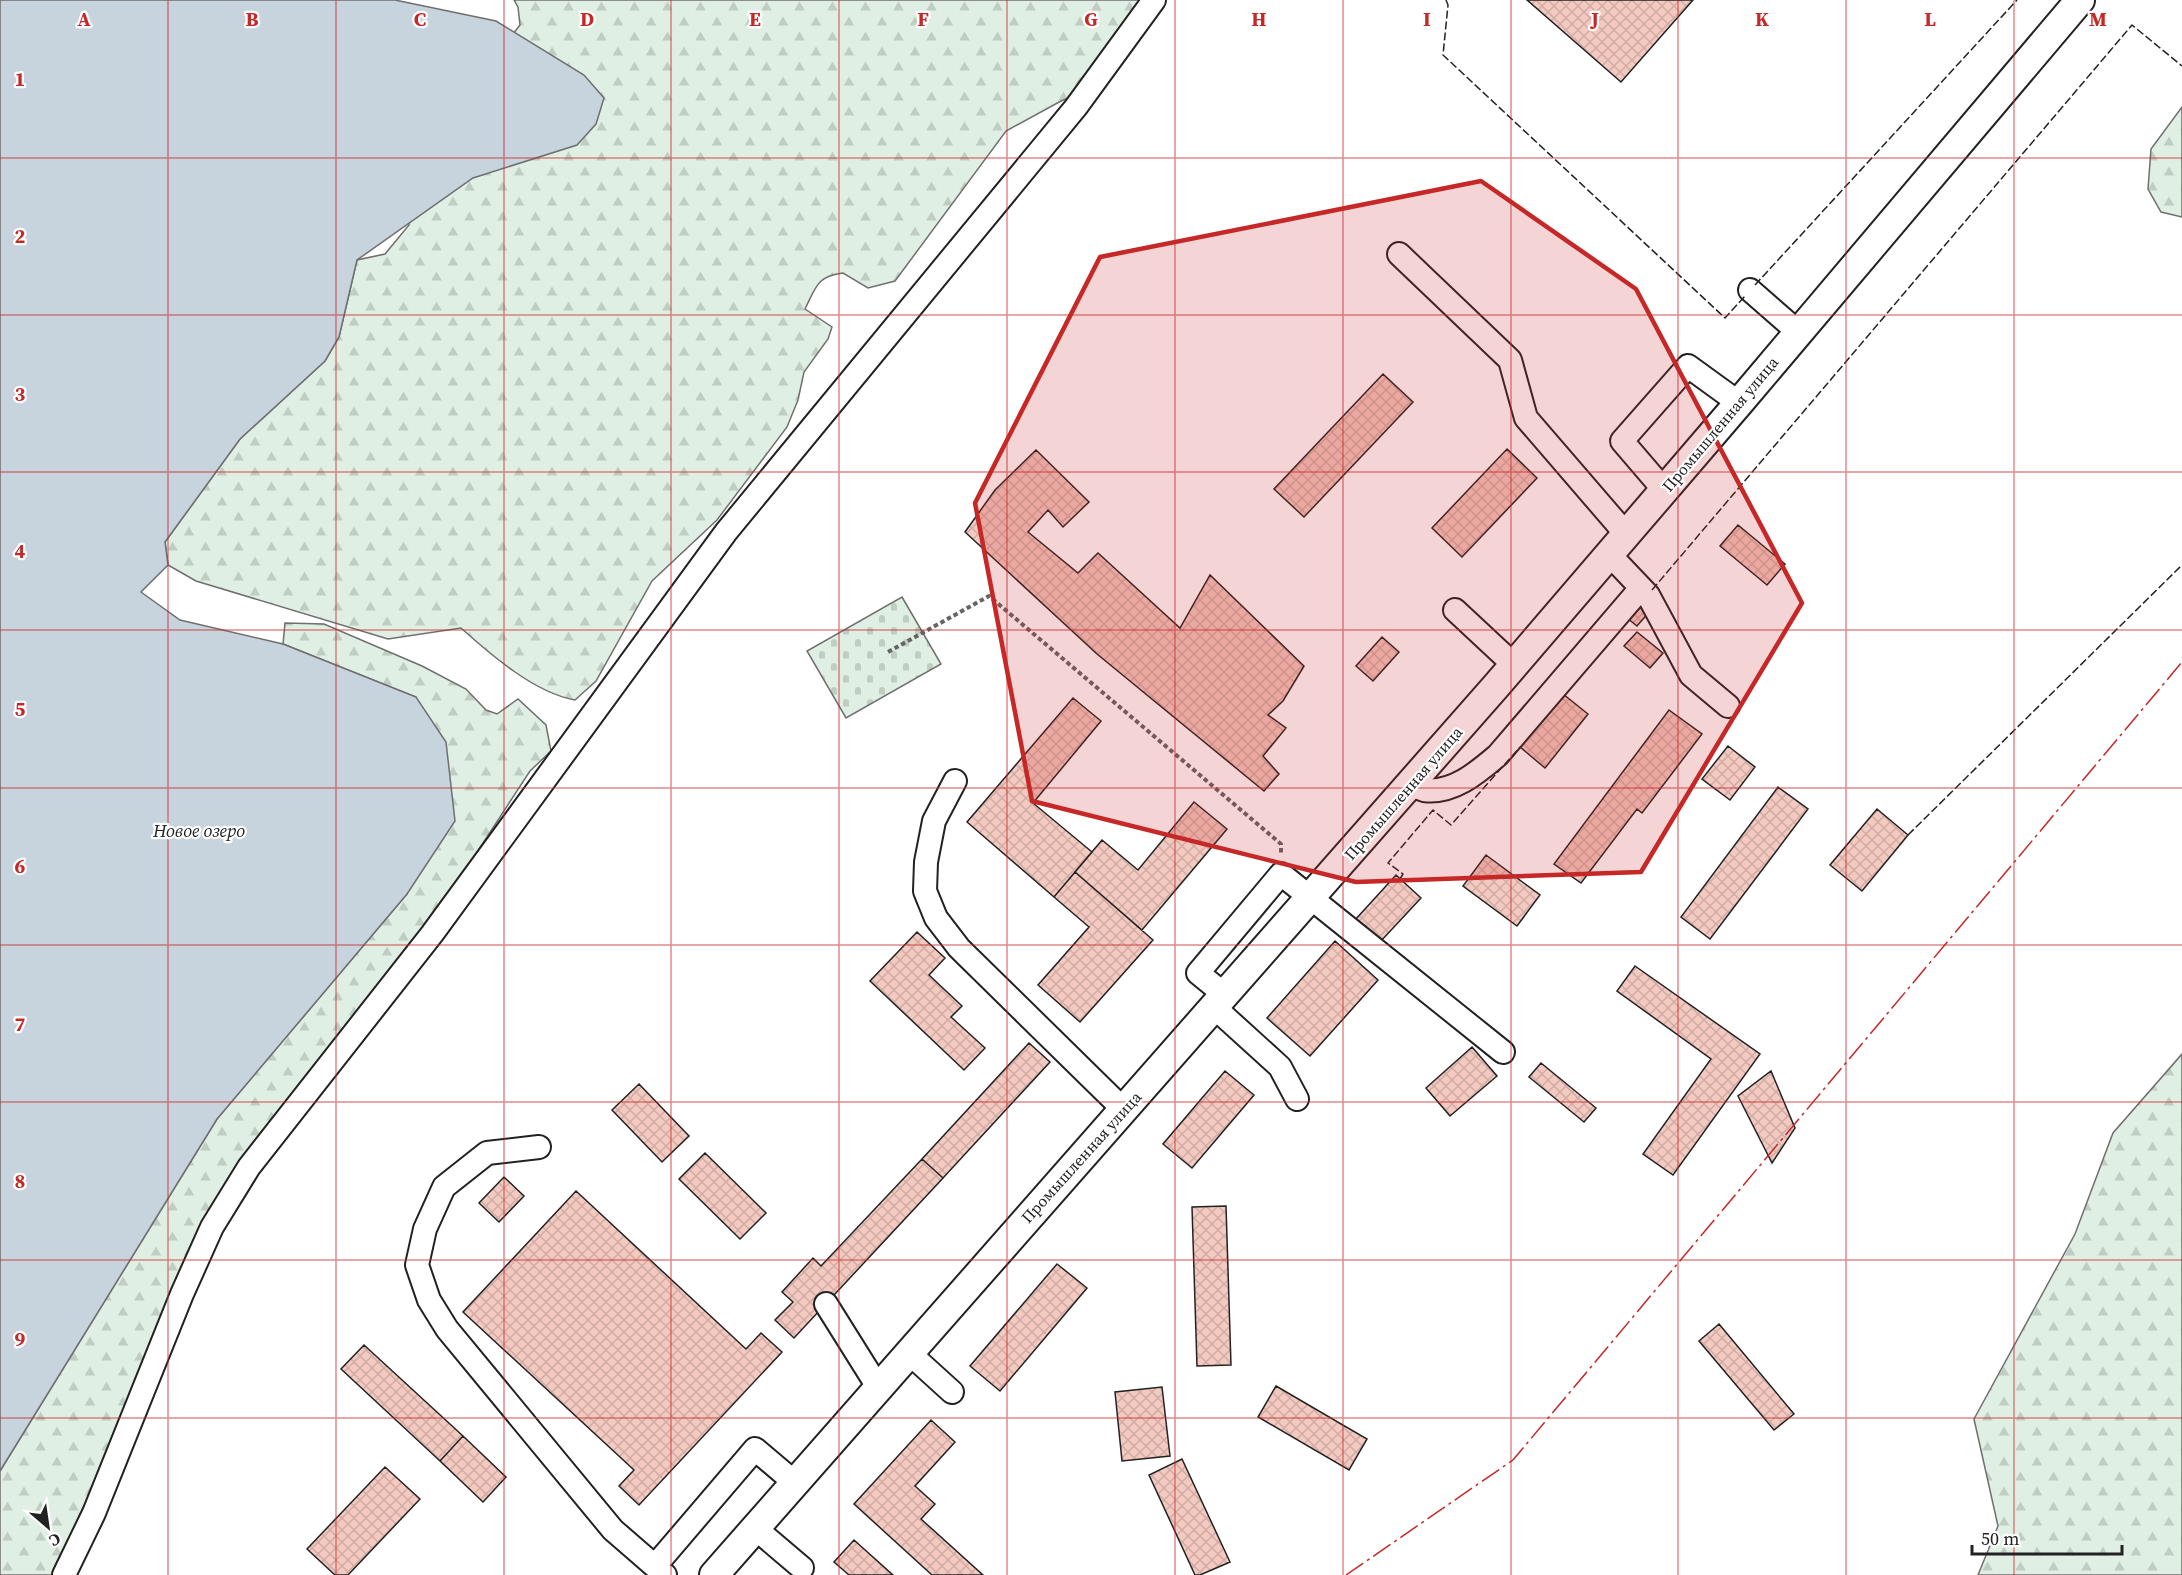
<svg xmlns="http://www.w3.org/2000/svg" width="2182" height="1575" font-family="'Source Serif 4',serif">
	<defs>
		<pattern id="forest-firs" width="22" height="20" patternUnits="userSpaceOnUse" patternTransform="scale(1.5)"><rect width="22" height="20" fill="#e0efe3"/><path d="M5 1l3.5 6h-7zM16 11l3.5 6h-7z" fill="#c0cdc2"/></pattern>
		<pattern id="cemetery-stones" width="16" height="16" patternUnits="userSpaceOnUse" patternTransform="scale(1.5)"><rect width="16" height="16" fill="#e0efe3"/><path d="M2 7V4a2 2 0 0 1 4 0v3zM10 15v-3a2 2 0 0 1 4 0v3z" fill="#c0cdc2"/></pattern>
		<pattern id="building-cross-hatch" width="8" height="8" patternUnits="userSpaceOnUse" patternTransform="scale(1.5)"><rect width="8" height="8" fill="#f3c9c0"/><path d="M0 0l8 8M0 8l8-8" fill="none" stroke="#d0aca5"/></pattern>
	</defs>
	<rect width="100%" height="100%" fill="#fff"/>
	<path fill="url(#forest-firs)" stroke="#6f6f6f" stroke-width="1.5" d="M514 0H1144L1102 85 1061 101 1006 131 895 281 868 288 843 273C817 276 816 287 805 309L832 327 828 339 804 372 798 400 787 427 717 520 652 581 596 681 575 700C535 693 491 655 461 628L388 639 196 581 168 565 165 542 240 439 325 361 339 337 357 260 385 254 409 225 413 197 494 58 520 25 518 7Z
		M2182 107V217L2161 212 2148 189 2151 149Z
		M285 623 324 624 422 666 466 689 486 710 497 714 518 699 546 725 551 751 530 771 427 929 243 1162 54 1575H0V1471L217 1119 407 894 416 697 283 644Z
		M2182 1054V1575H1978L1998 1526 1974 1419 2075 1234 2113 1133Z"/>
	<path fill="url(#cemetery-stones)" stroke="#6f6f6f" stroke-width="1.5" d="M902 597 941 664 846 718 807 651Z"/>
	<path fill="#c7d3dd" stroke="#6f6f6f" stroke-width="1.5" d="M0 0H395L496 21 584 75 604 98 596 124 577 145 473 178 357 260 339 337 325 361 240 439 165 542 168 565 141 592 180 620 283 644 416 697 446 742 455 821 407 894 217 1119 0 1471Z"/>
	<path fill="url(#building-cross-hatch)" stroke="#222" stroke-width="1.5" d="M1527 0H1693L1621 82Z
		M1383 374 1413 402 1304 517 1274 489Z
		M1507 449 1537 478 1462 557 1432 528Z
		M1036 450 1089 502 1063 527 1048 510 1028 532 1078 573 1098 553 1180 628 1210 575 1304 666 1283 701 1268 715 1286 728 1263 756 1279 774 1264 791 1097 654 965 532 995 490Z
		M1738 525 1785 564 1767 585 1720 546Z
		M1640 602 1650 611 1637 626 1627 618Z
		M1637 632 1663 653 1650 668 1624 646Z
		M1382 637 1399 652 1373 681 1356 666Z
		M1563 694 1588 714 1545 768 1520 747Z
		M1073 698 1101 721 1033 803 1092 852 1054 897 967 822Z
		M1669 710 1702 734 1642 813 1637 809 1581 883 1554 864Z
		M1728 746 1755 767 1730 800 1702 779Z
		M1778 787 1808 809 1710 939 1681 917Z
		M1194 802 1227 829 1142 930 1075 872 1102 840 1138 870Z
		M1877 809 1908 835 1862 891 1830 865Z
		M1486 855 1540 895 1517 926 1463 886Z
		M1075 872 1153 940 1080 1022 1038 985 1089 927 1054 897Z
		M1396 875 1421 898 1380 942 1355 920Z
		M917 932 945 958 929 975 962 1006 951 1017 985 1048 964 1070 870 981Z
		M1335 941 1378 980 1310 1056 1267 1018Z
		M1635 966 1760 1054 1673 1175 1643 1154 1711 1059 1617 991Z
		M1029 1043 1050 1062 943 1178 922 1159Z
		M1472 1047 1497 1076 1450 1116 1426 1088Z
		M1541 1063 1596 1108 1584 1122 1529 1077Z
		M1225 1071 1254 1095 1192 1168 1163 1144Z
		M1771 1071 1795 1128 1772 1163 1738 1096Z
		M639 1084 689 1136 662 1162 612 1110Z
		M705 1153 766 1213 740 1239 679 1179Z
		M922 1159 943 1178 794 1338 775 1320 793 1302 782 1292 813 1258 821 1266Z
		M504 1177 524 1196 499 1222 479 1203Z
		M576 1191 746 1349 761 1333 782 1352 639 1505 619 1486 634 1470 463 1312Z
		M1226 1206 1231 1365 1197 1366 1192 1207Z
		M1057 1264 1087 1288 1000 1391 970 1366Z
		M1719 1324 1794 1414 1774 1430 1699 1341Z
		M364 1345 463 1436 440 1461 341 1369Z
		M1276 1386 1367 1439 1349 1470 1258 1417Z
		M1162 1387 1170 1456 1122 1461 1115 1392Z
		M931 1420 955 1442 915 1486 935 1504 921 1519 983 1575H932L854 1504Z
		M463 1436 506 1477 483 1502 440 1461Z
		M1182 1459 1230 1562 1200 1575H1195L1149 1475Z
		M385 1467 420 1499 348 1575H335L307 1549Z
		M854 1540 893 1575H849L834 1562Z"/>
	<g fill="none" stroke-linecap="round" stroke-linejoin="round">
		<defs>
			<path id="minor" d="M1399 254 1510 360 1526 418 1626 534
				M1750 290 1798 332
				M1664 490 1622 441 1688 366 1739 403
				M1609 554 1648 595 1691 675 1728 706
				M1455 610 1514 665
				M955 781 934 821 926 862 925 891 936 918 959 948 1124 1110
				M1411 784C1415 786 1420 789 1424 790 1453 794 1478 772 1498 755L1641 588
				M1225 995 1198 973 1281 874 1503 1052
				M1214 1007 1280 1067 1297 1099
				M539 1147 487 1153 444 1187 425 1229 417 1265 429 1300 447 1329 613 1530 665 1575
				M826 1304 878 1387
				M908 1352 952 1392
				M755 1528 802 1568
				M655 1566 755 1449 794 1482
				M64 1575 94 1513 182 1294 212 1227 249 1167 432 934 726 532 1076 107 1154 0"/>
			<path id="major" d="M714 1575 1497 685 1739 403 2080 0"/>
		</defs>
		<use href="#minor" stroke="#222" stroke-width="26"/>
		<use href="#major" stroke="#222" stroke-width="32"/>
		<path stroke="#646464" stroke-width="4" stroke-dasharray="4.5 3" stroke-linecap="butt" d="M888 652 989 596 1281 844V855"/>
		<use href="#minor" stroke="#fff" stroke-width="22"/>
		<use href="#major" stroke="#fff" stroke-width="28"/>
		<path stroke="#222" stroke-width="1.5" stroke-dasharray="8 3" stroke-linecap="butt" d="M1446 0 1448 5 1443 55 1725 318 1745 296
			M1755 285 2017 0
			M1652 590 2132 25 2182 66
			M1908 835 2182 565
			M1400 879 1403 874 1388 863 1433 810 1451 825 1520 747"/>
		<path stroke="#c62828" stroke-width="1.5" stroke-dasharray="21 4.5 3 4.5" stroke-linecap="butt" d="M1346 1575 1513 1460 2182 662"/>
	</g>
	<path fill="#c62828" fill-opacity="0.2" stroke="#c62828" stroke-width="4.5" stroke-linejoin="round" d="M1481 181 1636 289 1802 603 1641 872 1356 882 1032 801 975 503 1100 257Z"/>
	<path fill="none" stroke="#c62828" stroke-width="1.5" stroke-opacity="0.55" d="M168 0V1575M336 0V1575M504 0V1575M671 0V1575M839 0V1575M1007 0V1575M1175 0V1575M1343 0V1575M1511 0V1575M1678 0V1575M1846 0V1575M2014 0V1575M0 158H2182M0 315H2182M0 472H2182M0 630H2182M0 788H2182M0 945H2182M0 1102H2182M0 1260H2182M0 1418H2182"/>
	<g text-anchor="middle" stroke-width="4.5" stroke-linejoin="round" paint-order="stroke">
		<g font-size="16" fill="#222" stroke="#fff">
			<text transform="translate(1720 424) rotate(-50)" y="6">Промышленная улица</text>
			<text transform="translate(1403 793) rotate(-49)" y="6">Промышленная улица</text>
			<text transform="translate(1081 1157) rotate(-48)" y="6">Промышленная улица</text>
		</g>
		<g font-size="18" font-style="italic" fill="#222" stroke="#fff">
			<text x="199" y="837">Новое озеро</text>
		</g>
	</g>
	<g font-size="20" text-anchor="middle" font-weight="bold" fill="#c62828" stroke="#fff" stroke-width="4.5" stroke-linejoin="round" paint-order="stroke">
		<text x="84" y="26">A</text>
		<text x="252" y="26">B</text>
		<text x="420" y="26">C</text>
		<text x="587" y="26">D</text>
		<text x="755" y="26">E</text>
		<text x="923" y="26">F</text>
		<text x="1091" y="26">G</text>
		<text x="1259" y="26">H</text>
		<text x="1427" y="26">I</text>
		<text x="1595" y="26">J</text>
		<text x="1762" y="26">K</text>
		<text x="1930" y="26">L</text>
		<text x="2098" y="26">M</text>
		<text x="20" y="86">1</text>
		<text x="20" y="243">2</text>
		<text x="20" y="401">3</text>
		<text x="20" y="558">4</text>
		<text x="20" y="716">5</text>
		<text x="20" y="873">6</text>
		<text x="20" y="1031">7</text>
		<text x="20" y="1188">8</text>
		<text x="20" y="1346">9</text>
	</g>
	<g transform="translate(48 1527) rotate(151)" stroke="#ffffff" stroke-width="4.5" paint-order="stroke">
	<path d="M0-4.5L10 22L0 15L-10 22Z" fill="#222222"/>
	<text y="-9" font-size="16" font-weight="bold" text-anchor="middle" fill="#222222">С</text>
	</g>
	<path d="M1972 1545v9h150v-9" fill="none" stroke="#222222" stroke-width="3"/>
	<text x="1981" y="1545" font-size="18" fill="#222222" stroke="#ffffff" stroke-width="4.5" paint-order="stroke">50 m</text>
</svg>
